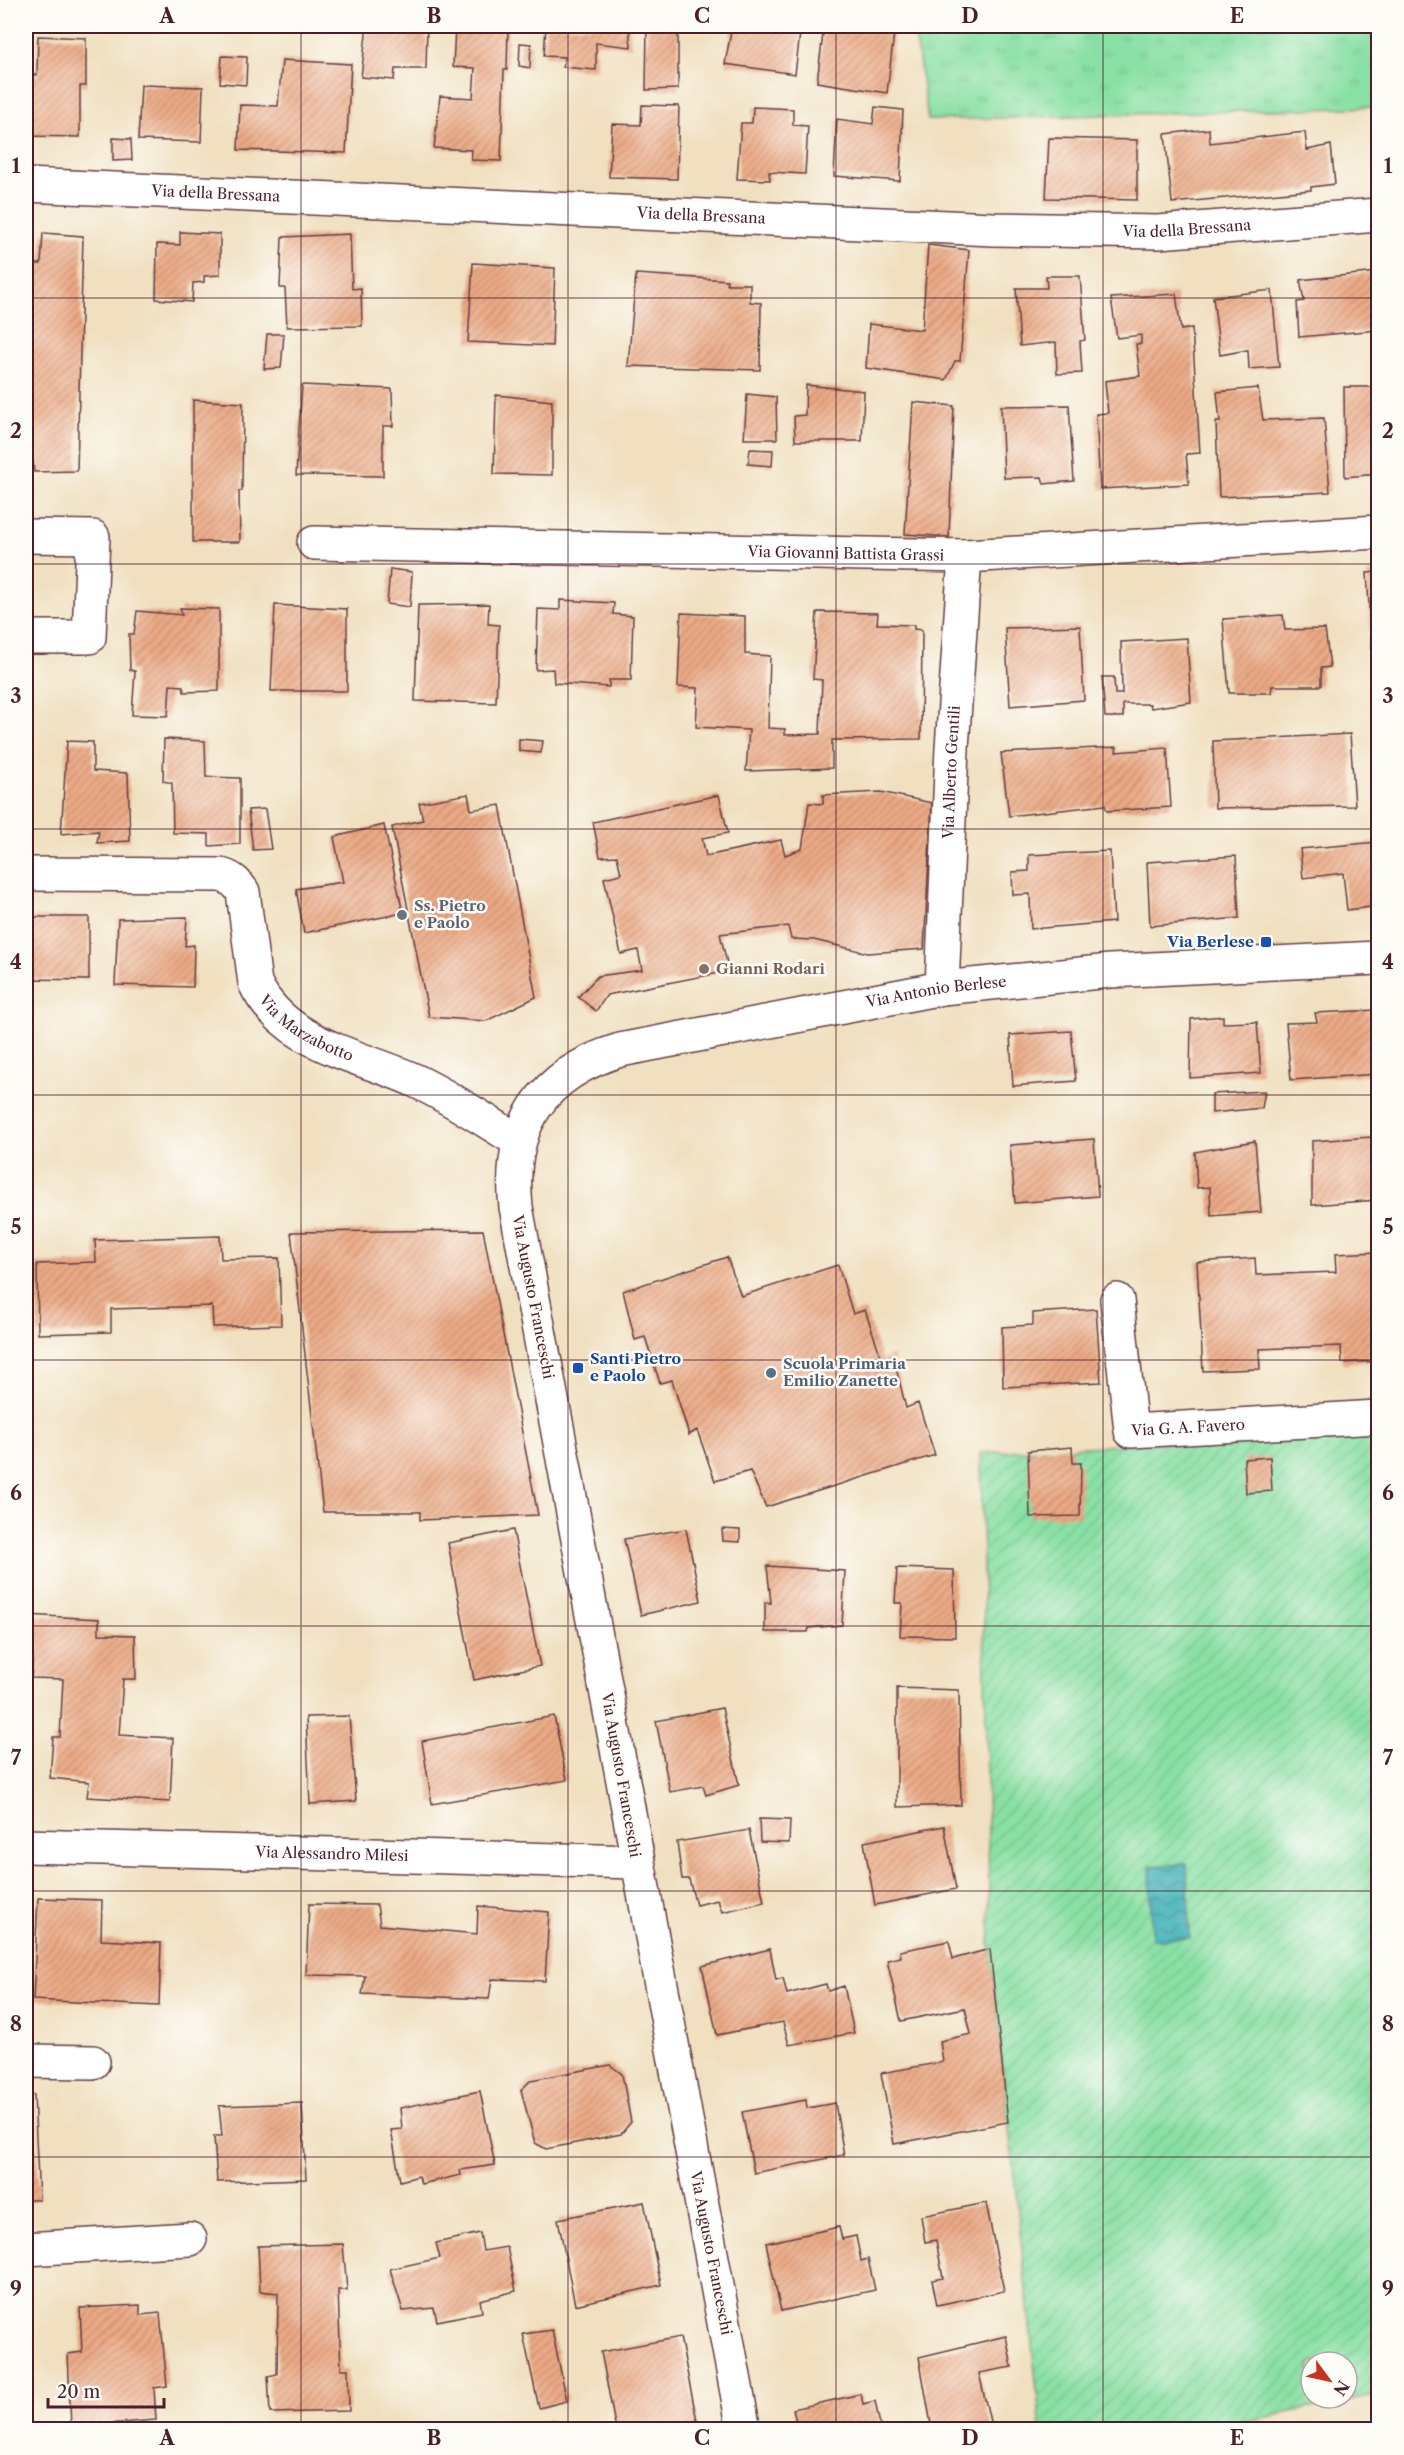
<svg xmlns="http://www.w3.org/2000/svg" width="1404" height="2455" font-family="'Libre Caslon Text',serif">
	<defs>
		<pattern id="grass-tufts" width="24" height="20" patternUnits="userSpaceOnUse" patternTransform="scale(1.5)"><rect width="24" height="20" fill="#89e0a4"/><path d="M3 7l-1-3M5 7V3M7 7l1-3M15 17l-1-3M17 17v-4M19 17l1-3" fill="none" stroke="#78c08d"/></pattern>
		<pattern id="garden-furrows" width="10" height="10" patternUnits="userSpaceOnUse" patternTransform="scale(1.5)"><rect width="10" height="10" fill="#89e0a4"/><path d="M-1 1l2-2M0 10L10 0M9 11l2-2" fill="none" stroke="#78c08d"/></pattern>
		<pattern id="water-waves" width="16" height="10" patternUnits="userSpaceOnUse" patternTransform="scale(1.5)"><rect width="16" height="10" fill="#42b2ba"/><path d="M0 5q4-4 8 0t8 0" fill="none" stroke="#399097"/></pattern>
		<pattern id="building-hatch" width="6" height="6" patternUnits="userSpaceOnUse" patternTransform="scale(1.5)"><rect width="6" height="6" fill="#ecaa85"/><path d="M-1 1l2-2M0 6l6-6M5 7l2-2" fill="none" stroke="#c18a6d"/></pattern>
	</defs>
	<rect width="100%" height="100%" fill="#fdfcf7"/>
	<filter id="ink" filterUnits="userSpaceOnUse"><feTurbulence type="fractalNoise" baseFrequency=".0167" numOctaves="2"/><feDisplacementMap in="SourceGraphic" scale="12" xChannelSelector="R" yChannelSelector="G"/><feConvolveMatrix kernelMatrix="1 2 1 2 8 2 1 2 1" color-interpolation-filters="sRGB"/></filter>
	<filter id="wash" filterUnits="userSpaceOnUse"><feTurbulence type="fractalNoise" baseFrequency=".008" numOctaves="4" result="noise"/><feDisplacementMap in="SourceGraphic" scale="24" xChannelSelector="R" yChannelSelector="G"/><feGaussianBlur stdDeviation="1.35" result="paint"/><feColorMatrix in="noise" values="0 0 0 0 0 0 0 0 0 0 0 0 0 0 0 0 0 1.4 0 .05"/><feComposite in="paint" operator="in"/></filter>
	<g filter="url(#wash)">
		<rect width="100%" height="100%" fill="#f0e0c0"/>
		<path fill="url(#grass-tufts)" stroke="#6a8068" stroke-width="1.5" d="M914 26H1378V107L928 120Z"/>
		<path fill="url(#garden-furrows)" stroke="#6a8068" stroke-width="1.5" fill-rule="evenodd" d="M1378 1430V2394L1209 2429H1041L990 1949 981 1453ZM1311 2362H1347V2398H1311Z"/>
		<path fill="url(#water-waves)" stroke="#466872" stroke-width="1.5" d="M1187 1864 1190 1938 1152 1939 1150 1866Z"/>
		<g id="blocks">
			<path fill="url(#building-hatch)" d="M367 26H427L426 69H395L394 80 361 77Z
				M455 26H508L507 70H504L501 161 471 160 472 150 434 148 440 96 473 98 475 68 453 67Z
				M546 26H629L631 47 596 43V70L563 67 565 57 544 56Z
				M647 26H678V89L646 90Z
				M732 26H763L800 33 795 74 725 64Z
				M824 26H850L894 33 887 93 817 82Z
				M38 36 86 38V86H80V137L26 136V75H37Z
				M520 43 531 44 530 68 519 66Z
				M222 56 247 57 246 85 220 83Z
				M282 60 351 64 346 153 238 150 240 105 278 106Z
				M141 85 203 87 201 142 138 140Z
				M642 105 679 106 677 179 609 177 612 124 641 125Z
				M753 107 793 109V125L808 126 805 174 769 172 770 180 737 179 741 123H752Z
				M875 107 903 110 900 181 834 176 837 119 873 124Z
				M1209 129 1210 143 1305 132 1307 150 1331 145 1335 184 1311 187V190L1172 203 1165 134Z
				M113 138 131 139 132 160 113 161Z
				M1049 138 1137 140V200L1046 198Z
				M180 232 220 234V275L204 276V282L193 283 192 302 156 299 157 244 180 245Z
				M43 233 83 236 77 471 34 472 33 462H26V323H30L31 264H41Z
				M350 234 352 289 361 288 362 326 287 327 285 288H280L282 237Z
				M928 245 969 250 960 361H955L946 380 866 368 869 324 922 330Z
				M473 263 555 268 552 346 468 342Z
				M1378 272V330L1299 337 1297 302 1304 301 1300 280Z
				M636 274 727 280V284H750V302L761 303 760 370 628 366Z
				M1046 276H1080L1085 340 1080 341 1082 373 1057 374 1056 342 1020 346 1016 288H1047Z
				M1272 290 1279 367 1249 369 1248 350 1220 355 1213 297Z
				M1176 294 1181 330 1192 328 1200 453 1186 454 1189 484 1100 489 1096 414 1108 413 1105 381 1140 376 1136 344H1141V335L1117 338 1111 298Z
				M267 334H284L281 368 264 369Z
				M302 385 392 389 393 426H383V476L296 475Z
				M806 385 864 391 862 441H795L794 416 805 415Z
				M1344 387H1378V474L1345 477Z
				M1258 388 1263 420 1324 418 1330 492 1219 497 1216 422H1220L1217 392Z
				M747 394 776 397 777 439H744Z
				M496 395 552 401V475L494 474Z
				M193 400 243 403 242 491H239L240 542H193Z
				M913 402 954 406 949 537 905 534Z
				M1069 405 1074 481 1044 484 1042 477 1004 478 1001 406Z
				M750 449 773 450 772 466 748 464Z
				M390 569 412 572 410 607 387 604Z
				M1378 572V700H1375L1367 573Z
				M560 600 614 603 613 614 633 616 631 680H609V687L554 683 553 669 536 670 538 609 560 610Z
				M489 604 488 624 499 625 496 703 415 701 418 605Z
				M275 605 347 609V691H271Z
				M180 608 219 609V691L184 692 183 686 170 685 168 716 132 715 135 671 130 670 129 634H134L137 611 182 615Z
				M817 612 878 613 877 624 914 625V629L922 630 921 739 832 740V768L746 771 749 730 696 727 698 688 678 687 681 613 745 616V654L770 656 768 728 785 729V735L820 734 822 680 813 679Z
				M1283 615 1285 630 1325 629 1330 667 1321 668V686H1272L1271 693H1229L1223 619Z
				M1080 626 1084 700 1010 706 1005 628Z
				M1187 638 1191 702 1151 708 1150 704H1123V717H1105L1102 677H1114L1115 694H1122L1121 642Z
				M1350 734 1355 806 1215 808 1213 741Z
				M164 739 205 741 206 777 240 778V844L209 846V834L173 833 172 783 163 781Z
				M519 739 543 741 541 753 519 751Z
				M67 741 93 742V771L128 773 130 841 97 843 99 831 61 834Z
				M1117 747 1116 752 1167 748 1171 807 1107 811 1105 805 1009 816 1001 753Z
				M881 792 932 803 924 949 868 953 814 940 791 939 788 926 720 934 729 971 607 995 596 1011 578 997 598 976 642 970 638 950 621 954 604 878 621 874 617 856 600 857 593 822 719 795 728 833 702 838 706 856 781 840 785 855 802 849 809 803 823 804V795Z
				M468 794 471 810 500 805 536 997 486 1021 429 1017 392 827 423 820 419 803Z
				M265 809 271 849 253 850 248 810Z
				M384 825 403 913 304 933 296 889 343 882 334 837Z
				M1378 842V906L1347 910 1343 873 1303 878 1300 849Z
				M1110 851 1114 922 1031 929 1030 894 1013 895 1012 872 1029 871V855Z
				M1236 856 1239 918 1150 926 1147 862Z
				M26 917H89V980L26 979Z
				M187 917 185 946 194 945 193 987 115 985 118 919Z
				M1378 1010V1074L1291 1080 1286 1023 1317 1022 1315 1013Z
				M1223 1016V1023L1257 1022 1261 1073 1190 1078 1191 1019Z
				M1071 1031 1076 1081 1013 1086 1010 1035Z
				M1265 1091 1262 1108 1212 1113V1094Z
				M26 1109H28L30 1193H26Z
				M1372 1137V1143H1378V1200L1312 1205V1141Z
				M1094 1139 1098 1196 1015 1203 1010 1145Z
				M1255 1141 1261 1212 1211 1216 1210 1187 1197 1188 1195 1152Z
				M483 1230 538 1515 420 1520V1512H323L291 1232Z
				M220 1236 221 1259 279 1258 281 1325 213 1327 212 1306 111 1309V1332L38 1334 37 1264 96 1262 95 1240Z
				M1378 1252V1361L1342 1363 1341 1346 1259 1349 1260 1369 1203 1371 1197 1262 1255 1258 1256 1275 1336 1272 1335 1254Z
				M727 1257 741 1296 838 1265 853 1314 865 1310 882 1360 893 1355 906 1408 918 1403 935 1455 766 1507 750 1471 715 1481 697 1430 689 1435 672 1380 660 1383 645 1337 635 1340 623 1291Z
				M1096 1309 1101 1382 1003 1387 1002 1327 1033 1325V1313Z
				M1072 1447 1073 1463H1081L1080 1516 1030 1517 1028 1451Z
				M1270 1457 1272 1491 1246 1493 1244 1459Z
				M686 1529 701 1601 641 1615 624 1539Z
				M722 1529 740 1530V1542L723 1541Z
				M513 1530 540 1666 474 1680 448 1543Z
				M767 1566 845 1571 842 1625 809 1628 808 1632H765V1602L771 1603Z
				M897 1568 954 1570 955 1637 900 1636 902 1603H895Z
				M26 1615 99 1619V1634L135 1635 136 1679H123L119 1735 173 1738 170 1802 87 1797 89 1782 50 1778 53 1737H60L63 1679 31 1678 33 1655H26Z
				M897 1688 959 1690 961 1805 897 1807Z
				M722 1708 739 1785 706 1795 703 1786 670 1792 656 1721Z
				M349 1716 356 1801 310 1804 306 1717Z
				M554 1716 567 1780 432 1804 422 1741Z
				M759 1819 790 1820 789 1843 760 1842Z
				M944 1826 956 1889 875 1905 864 1842Z
				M749 1830 764 1902 722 1912 718 1900 696 1905 689 1879H682L677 1842Z
				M38 1898 102 1900 101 1940 161 1943 159 2006 33 2000Z
				M309 1904 377 1905 380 1925 477 1934 478 1906 549 1912 545 1981 492 1979 489 1999 362 1994 365 1976 306 1975Z
				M949 1941 953 1959 990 1949 1008 2122 894 2144 881 2073 943 2062 940 2041 971 2034 965 2008 901 2021 887 1960 901 1957 900 1951Z
				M770 1949 776 1980 783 1978 787 1994 826 1984 828 1991 844 1986 854 2033 789 2045 783 2022 717 2035 702 1966Z
				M610 2065 622 2074 631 2122 621 2134 546 2149 535 2143 521 2090 531 2080Z
				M480 2091 495 2165 460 2170 461 2175 421 2184 419 2176 400 2181 391 2130 402 2129 400 2108Z
				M26 2095H34L39 2200H26Z
				M806 2100 807 2108 835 2103 844 2155 754 2173 742 2112Z
				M302 2103 306 2179 217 2182 214 2136H222L219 2106Z
				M644 2202 661 2285 575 2305 558 2219Z
				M986 2203 1004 2291 937 2305 932 2280 943 2278 936 2240 925 2242 921 2216Z
				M839 2227 842 2239 856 2236 861 2261 868 2259 875 2290 781 2311 766 2243Z
				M480 2233 483 2251 507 2247 516 2291 480 2300 482 2312 437 2321 434 2308 403 2311 390 2269 440 2258 436 2243Z
				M343 2244 347 2290H338L341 2369H348L349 2411 270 2413 268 2376 277 2374 278 2293 260 2291 258 2246Z
				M140 2305V2315L160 2313 167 2386 154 2388 156 2420 71 2427 68 2354 82 2352 80 2308Z
				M552 2330 567 2401 539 2408 523 2334Z
				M1006 2336 1012 2367 979 2373 992 2430H932L919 2357Z
				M680 2337 699 2430H616L601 2352Z
				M861 2394 863 2404 875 2401 881 2430H798L793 2409Z
				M553 2420 555 2430H532L531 2423Z"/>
		</g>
	</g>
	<g filter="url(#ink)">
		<use href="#blocks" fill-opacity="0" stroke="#633c41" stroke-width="1.5"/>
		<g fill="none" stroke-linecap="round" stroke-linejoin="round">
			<defs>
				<g id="minor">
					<path id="s1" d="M26 185 993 229 1158 232 1378 215"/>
					<path d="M26 536 93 537 89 637H26"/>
					<path id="s2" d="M314 543 965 556 1378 532"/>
					<path id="s3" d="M26 874 221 875C232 878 237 883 243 892L255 983C284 1045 360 1055 416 1081 452 1098 485 1121 519 1141"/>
					<path id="s4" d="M942 988 952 748 965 556"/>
					<path id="s5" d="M1117 1300 1131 1431 1378 1417"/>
					<path id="s6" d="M26 1846 637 1862"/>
					<path d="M26 2061 93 2062"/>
					<path d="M26 2249 190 2239"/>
					<path id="s7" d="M744 2430 516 1207C507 1125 542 1074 620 1050L942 988 1110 971 1378 958"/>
				</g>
			</defs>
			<use href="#minor" stroke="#633c41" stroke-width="36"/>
			<use href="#minor" stroke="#fff" stroke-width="33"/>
		</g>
	</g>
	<path fill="none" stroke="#4a1f2b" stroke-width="1.5" stroke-opacity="0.55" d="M301 26V2430M568 26V2430M836 26V2430M1103 26V2430M26 298H1378M26 564H1378M26 829H1378M26 1095H1378M26 1360H1378M26 1626H1378M26 1891H1378M26 2157H1378"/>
	<circle fill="#6b7280" stroke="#fdfcf7" stroke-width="2" cx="402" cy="915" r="6"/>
	<g fill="#1a4fb4" stroke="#fdfcf7" stroke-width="2">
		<rect x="1260" y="936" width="12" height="12" rx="3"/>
		<rect x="572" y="1362" width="12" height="12" rx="3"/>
	</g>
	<circle fill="#8d6e63" stroke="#fdfcf7" stroke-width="2" cx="704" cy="969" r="6"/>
	<circle fill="#5c6f8a" stroke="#fdfcf7" stroke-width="2" cx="771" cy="1373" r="6"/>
	<g text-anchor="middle" stroke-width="5" stroke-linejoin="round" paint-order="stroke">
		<g font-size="15" fill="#4a1f2b" stroke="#fdfcf7">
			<text dy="5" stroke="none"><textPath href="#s1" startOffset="190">Via della Bressana</textPath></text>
			<text dy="5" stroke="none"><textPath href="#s1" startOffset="676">Via della Bressana</textPath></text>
			<text dy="5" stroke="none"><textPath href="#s1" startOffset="1162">Via della Bressana</textPath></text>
			<text dy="5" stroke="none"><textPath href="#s2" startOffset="532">Via Giovanni Battista Grassi</textPath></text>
			<text dy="5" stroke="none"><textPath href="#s4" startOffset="216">Via Alberto Gentili</textPath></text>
			<text dy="5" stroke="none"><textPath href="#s7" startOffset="1774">Via Antonio Berlese</textPath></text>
			<text dy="5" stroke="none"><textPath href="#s3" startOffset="386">Via Marzabotto</textPath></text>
			<text transform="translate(533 1297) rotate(79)" y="5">Via Augusto Franceschi</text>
			<text dy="5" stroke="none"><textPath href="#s5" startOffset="189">Via G. A. Favero</textPath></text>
			<text transform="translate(621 1775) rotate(80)" y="5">Via Augusto Franceschi</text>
			<text dy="5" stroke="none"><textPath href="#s6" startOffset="306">Via Alessandro Milesi</textPath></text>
			<text transform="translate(711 2253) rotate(79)" y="5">Via Augusto Franceschi</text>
		</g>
		<g font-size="15" font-weight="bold" fill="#5b616d" stroke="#fdfcf7" text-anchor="start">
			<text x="414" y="911">Ss. Pietro<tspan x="414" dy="17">e Paolo</tspan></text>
		</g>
		<g font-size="15" font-weight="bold" fill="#164399" stroke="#fdfcf7" text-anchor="end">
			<text x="1254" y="947">Via Berlese</text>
			<text x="590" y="1364" text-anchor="start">Santi Pietro<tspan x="590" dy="17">e Paolo</tspan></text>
		</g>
		<g font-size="15" font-weight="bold" fill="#785e54" stroke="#fdfcf7" text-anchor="start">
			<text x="716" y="974">Gianni Rodari</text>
		</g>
		<g font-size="15" font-weight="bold" fill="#4e5e75" stroke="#fdfcf7" text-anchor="start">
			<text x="783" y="1369">Scuola Primaria<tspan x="783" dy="17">Emilio Zanette</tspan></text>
		</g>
	</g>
	<rect width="1404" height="2455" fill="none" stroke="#fdfcf7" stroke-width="66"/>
	<g transform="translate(1329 2380) rotate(123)"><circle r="28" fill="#fdfcf7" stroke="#b5a4a5" stroke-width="1.5"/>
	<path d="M0-4.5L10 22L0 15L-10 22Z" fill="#c8321e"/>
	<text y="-9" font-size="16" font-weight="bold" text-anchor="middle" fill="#4a1f2b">N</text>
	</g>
	<path d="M48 2398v9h116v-9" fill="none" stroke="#4a1f2b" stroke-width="3"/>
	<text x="57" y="2398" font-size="18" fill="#4a1f2b" stroke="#fdfcf7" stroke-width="4.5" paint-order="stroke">20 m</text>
	<rect x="33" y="33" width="1338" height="2389" fill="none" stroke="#4a1f2b" stroke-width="2"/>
	<g font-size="20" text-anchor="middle" font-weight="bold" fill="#4a1f2b">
		<text x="167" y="23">A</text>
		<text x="434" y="23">B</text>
		<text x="702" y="23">C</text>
		<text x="970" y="23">D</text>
		<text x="1237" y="23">E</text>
		<text x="16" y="173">1</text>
		<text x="1388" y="173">1</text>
		<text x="16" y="438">2</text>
		<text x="1388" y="438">2</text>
		<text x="16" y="703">3</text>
		<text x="1388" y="703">3</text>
		<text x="16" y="969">4</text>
		<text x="1388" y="969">4</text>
		<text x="16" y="1234">5</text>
		<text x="1388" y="1234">5</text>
		<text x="16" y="1500">6</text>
		<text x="1388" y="1500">6</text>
		<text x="16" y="1765">7</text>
		<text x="1388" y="1765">7</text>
		<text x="16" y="2031">8</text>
		<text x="1388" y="2031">8</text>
		<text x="16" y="2296">9</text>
		<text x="1388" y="2296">9</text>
		<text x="167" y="2445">A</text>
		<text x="434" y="2445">B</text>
		<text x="702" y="2445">C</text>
		<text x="970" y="2445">D</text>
		<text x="1237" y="2445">E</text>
	</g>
</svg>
